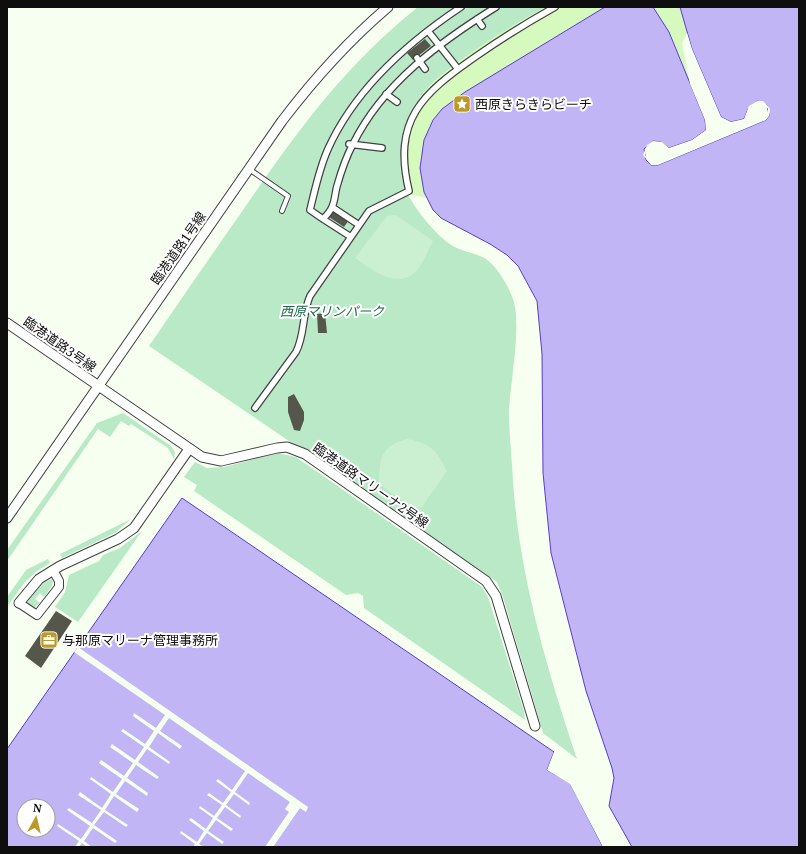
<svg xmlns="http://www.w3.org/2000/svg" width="806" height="854" font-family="'Noto Serif','Noto Sans JP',serif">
	<rect width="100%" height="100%" fill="#f6fff0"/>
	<path fill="#bae9c7" d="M418 7H546C518 23 491 40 464 59 451 68 436 78 426 90 414 104 405 122 403 141 400 155 399 171 404 185 409 203 437 237 453 246 463 252 476 253 486 259 498 268 508 285 513 299 522 325 510 384 509 413 509 431 511 449 512 466 517 568 545 663 577 759L543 733 503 597 497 582 149 346C180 301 210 257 241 213 295 134 342 68 418 7Z
		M123 413 171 446 175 452 174 459 168 448 131 424 129 426 121 421 110 437 98 429 7 561V550L97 423Z
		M277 453 296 457 482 587 488 597 524 711 525 720 364 608 363 596 358 593 346 595 194 491 197 485 184 477 195 462 207 468 224 467Z
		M131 519 115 533 62 558 60 554Z
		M142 531 78 622 55 607 65 592 69 575 99 561 103 555 120 548Z
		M48 559 50 563 37 571 25 582 9 604 7 603V597L26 570Z
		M51 579 53 581 52 586 44 597 40 593 35 599 40 603 35 607 28 605 27 600 35 588Z"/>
	<path fill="#d6fabd" d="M546 7H737L687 34 682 43 690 84 705 120 695 124 427 198 408 194C401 180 400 164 401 149 404 133 408 117 416 103 435 71 512 25 546 7Z"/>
	<path fill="#cbf0d1" d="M396 215 433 241C428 250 424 261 418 269 399 292 372 270 355 258L387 216Z
		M407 439C431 443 436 450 447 471L422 507 413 508 379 484C380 459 380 446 407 439Z"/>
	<path fill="#c1b5f5" stroke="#5a3dcc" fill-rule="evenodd" d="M605 7H653L669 32 705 120 706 130 692 140 669 148 661 142 653 141 644 149 646 160 651 165H658L766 120 769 116 767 105 757 101 748 109 744 119 731 122 721 117 692 49 680 7H799V847H632L609 806 614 778 612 768 586 691 551 553 543 473 542 354 537 301 518 266 507 255 490 244 441 218 433 210 424 192 420 168 424 140 433 120 442 109 465 92Z
		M182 498 554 752 547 770 570 783 603 847H7V749ZM24 806H48V830H24Z"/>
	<path fill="#f6fff0" d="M687 33 692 49 721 117 731 122 744 119 749 106 757 101H763L767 105 770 109 769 116 766 120 658 165H651L643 155 647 145 653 141 662 142 669 148 692 140 706 130 705 120 690 84 688 73 707 119 708 130 693 141 669 150 661 144 653 143 648 146 645 155 652 163H658L765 119 767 115 768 109 766 106 757 103 751 107 749 116 745 121 731 124 720 118 690 50 686 36Z
		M78 647 308 807 306 812 300 808 273 847H265L289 812 285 809 290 802 248 773 235 792 250 803 249 805 234 794 226 805 241 816 240 818 225 807 217 818 233 829 231 831 216 820 208 831 224 842 222 844 207 833 199 844 204 847H193L195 844 180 833 181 831 197 842 204 831 189 820 191 818 206 829 213 818 199 808 200 806 214 816 222 805 207 795 209 793 223 803 231 792 216 781 218 779 232 790 245 771 169 718 160 731 182 746 180 749 158 733 149 747 170 762 169 764 147 749 138 762 159 777 157 779 136 765 127 778 148 793 147 796 125 781 116 794 139 809 137 812 114 796 105 810 128 825 126 827 104 812 94 825 117 841 115 843 93 828 84 841 92 847H87L82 843 79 847H75L79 841 57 826 58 824 81 839 90 826 67 810 69 808 92 823 101 810 78 795 80 792 102 808 111 794 90 779 91 777 113 792 122 779 99 763 101 760 124 776 133 763 110 747 112 744 135 760 144 747 121 731 123 729 145 744 154 731 133 716 134 713 156 728 165 715 74 652Z
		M554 752 556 753 549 769 571 782 605 847H603L570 784 547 770Z"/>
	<path fill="#55574b" d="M425 39 431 46 413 60 407 53Z
		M334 210 349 220 344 227 329 217Z
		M325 313 327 333H318L317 314Z
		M294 394 304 412V420L300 431 294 430 288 412V397Z
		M56 611 72 621 41 668 25 656Z"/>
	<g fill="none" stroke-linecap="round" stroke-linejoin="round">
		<defs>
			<path id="service" d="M249 169 288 196 282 211"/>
			<path id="pedestrian" d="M461 7C407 43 355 89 328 149 319 169 315 190 310 210L323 219C326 216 330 212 332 207 335 201 335 193 337 186 341 172 346 157 353 144 383 83 440 42 496 7
				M477 19 482 26
				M428 31 458 69
				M417 58 425 69
				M386 94 397 102
				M349 144 382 148
				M332 207 359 225
				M323 219 351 237 369 211 409 191C392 120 422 94 475 57 501 39 528 22 555 7
				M255 408 296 352C305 335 302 314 310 296L351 237"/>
			<path id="minor" d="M19 603 37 615 59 587V581L53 570"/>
			<path id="tertiary" d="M7 323 202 457 221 461 277 448 287 447 305 454 486 581 496 596 535 726
				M7 518 282 121C314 79 348 41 388 7
				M19 603 39 579 60 566 118 539 134 528 189 449"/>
		</defs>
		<use href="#service" stroke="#414141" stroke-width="6"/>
		<use href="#pedestrian" stroke="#414141" stroke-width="8"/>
		<use href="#minor" stroke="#414141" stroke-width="10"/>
		<use href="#tertiary" stroke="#414141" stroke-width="11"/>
		<use href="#service" stroke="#fff" stroke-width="4"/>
		<use href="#pedestrian" stroke="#fff" stroke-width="5.5"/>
		<use href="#minor" stroke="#fff" stroke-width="8"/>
		<use href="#tertiary" stroke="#fff" stroke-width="9"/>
	</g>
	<defs>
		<symbol id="sight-square" viewBox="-11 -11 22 22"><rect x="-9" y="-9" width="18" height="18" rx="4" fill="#bd9928" stroke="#fff"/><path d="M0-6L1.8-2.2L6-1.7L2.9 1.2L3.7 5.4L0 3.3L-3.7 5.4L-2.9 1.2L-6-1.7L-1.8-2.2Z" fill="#fff"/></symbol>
		<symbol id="office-square" viewBox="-11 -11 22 22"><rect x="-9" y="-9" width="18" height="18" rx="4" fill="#bd9928" stroke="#fff"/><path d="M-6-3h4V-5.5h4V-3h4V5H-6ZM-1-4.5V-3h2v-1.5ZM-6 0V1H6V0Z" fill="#fff"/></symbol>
	</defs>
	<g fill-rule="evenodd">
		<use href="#sight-square" x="452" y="94" width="20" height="20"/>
		<use href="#office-square" x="39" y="630" width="20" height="20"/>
	</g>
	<g text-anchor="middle" stroke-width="4" stroke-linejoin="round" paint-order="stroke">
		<g font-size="13" fill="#0e0e0e" stroke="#fff" text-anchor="start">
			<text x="475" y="109">西原きらきらビーチ</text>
			<text x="62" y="645">与那原マリーナ管理事務所</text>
		</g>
		<g font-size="13" fill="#0e0e0e" stroke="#fff">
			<text transform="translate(178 248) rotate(-55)" y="5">臨港道路1号線</text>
			<text transform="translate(60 344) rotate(35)" y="5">臨港道路3号線</text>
			<text transform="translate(371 485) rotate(35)" y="5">臨港道路マリーナ2号線</text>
		</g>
		<g font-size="13" font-style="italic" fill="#1f6649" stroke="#fff">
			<text x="332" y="316">西原マリンパーク</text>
		</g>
	</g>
	<rect width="806" height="854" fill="none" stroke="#0e0e0e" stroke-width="16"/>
	<g transform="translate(36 818) rotate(8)"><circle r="19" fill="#ffffff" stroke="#9f9f9f"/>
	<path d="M0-3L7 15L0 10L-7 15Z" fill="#bd9928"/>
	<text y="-6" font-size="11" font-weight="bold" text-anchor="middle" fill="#0e0e0e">N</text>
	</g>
</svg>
